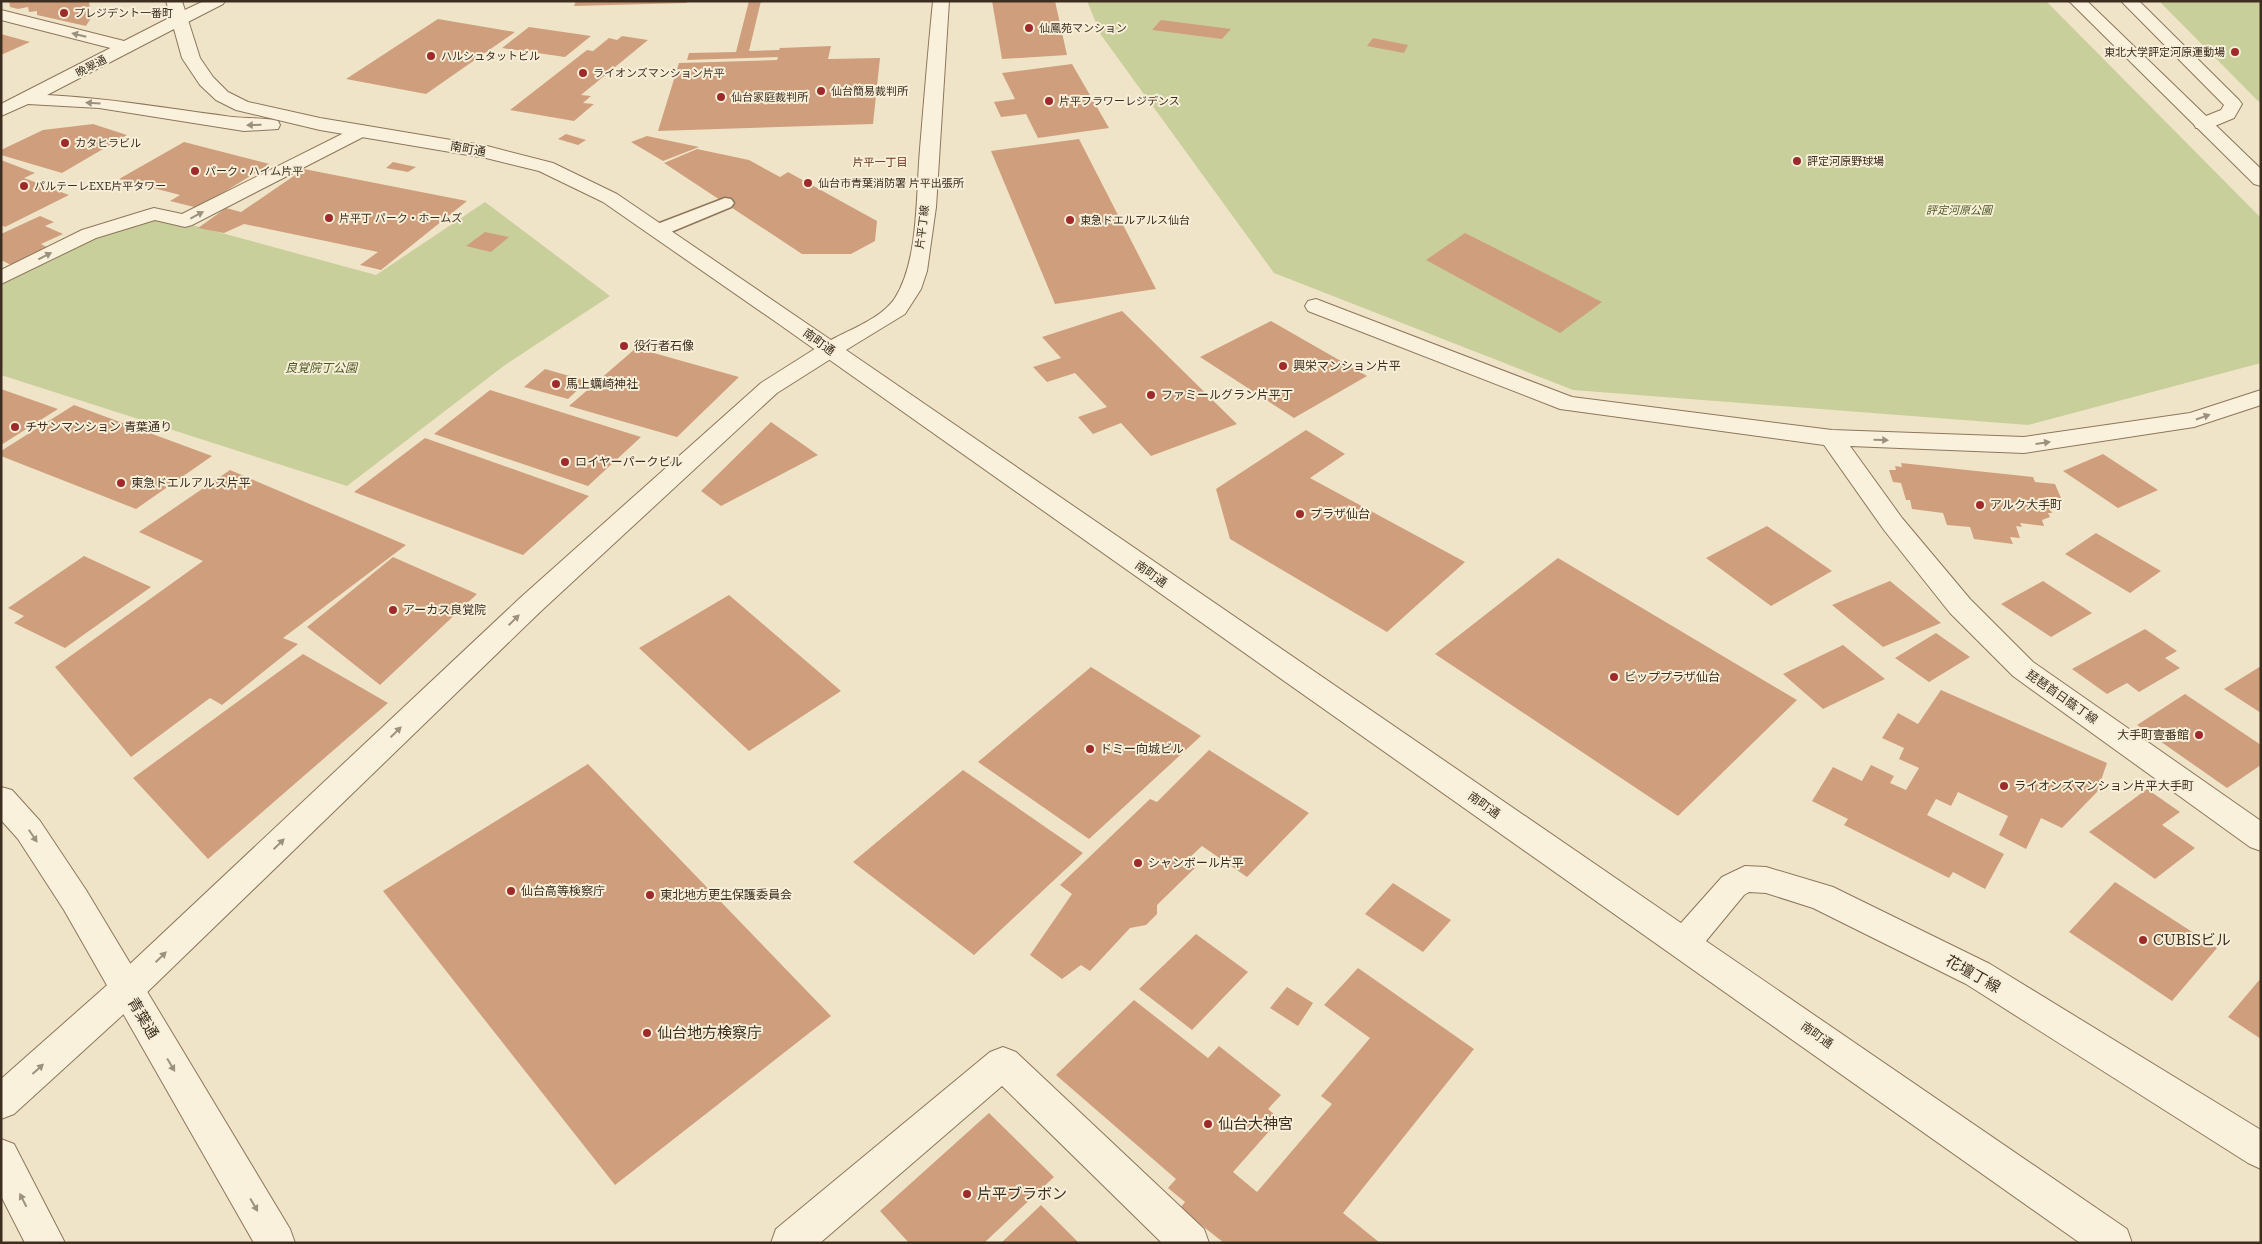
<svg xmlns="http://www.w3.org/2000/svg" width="2262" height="1244" font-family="'Roboto Serif','Noto Sans JP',serif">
	<rect width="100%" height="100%" fill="#f0e4c8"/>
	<path fill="#c9cf9b" d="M1087 1H2046L2261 218V363L2028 425 1573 390 1274 273 1101 35Z
		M2159 1H2261V104Z
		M485 202 610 296 505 365 347 486 1 375V285L92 234 159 216 376 275Z"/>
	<path fill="#cf9f7d" d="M9 1H89L91 18 86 26 37 15V11L29 12 28 7 18 9 10 7Z
		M576 1H687V3L574 6Z
		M749 1H761L749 51 779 50 780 48 831 46 828 59 880 58 873 124 658 131 679 63 777 60 778 57 687 60 689 53 736 52Z
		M992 1H1055L1067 55 1002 59Z
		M438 19 515 32 426 94 346 79Z
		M1161 20 1231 29 1222 39 1152 30Z
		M529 27 591 36 565 57 502 48Z
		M1 34 30 42 1 55Z
		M622 36 648 40 581 95 591 96 583 103 594 104 574 121 510 110 587 50 593 51 609 38 617 40Z
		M1373 38 1408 45 1404 53 1367 46Z
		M1072 64 1109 128 1038 138 1026 114 1001 117 994 102 1015 99 1002 73Z
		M93 124 127 135 62 173 1 155V150L43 130Z
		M566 134 586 140 578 145 558 139Z
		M647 136 699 147 663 161 631 142Z
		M1079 139 1156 289 1055 304 991 151Z
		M184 142 270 164 198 208 170 201 180 195 119 179Z
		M697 149 749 160 780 177 788 172 877 221 875 241 851 254H802L664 163Z
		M1 160 35 173 24 178 69 195 5 227 1 225Z
		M393 162 416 167 408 172 386 168Z
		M304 169 467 201 381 270 360 265 378 252 244 224 224 233 198 228 226 208 241 212Z
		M40 216 54 222 45 226 63 234 41 244 50 249 13 266 1 260V234Z
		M485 232 509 237 491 252 466 246Z
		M1465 233 1602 302 1560 333 1426 260Z
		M1122 311 1237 424 1151 456 1121 423 1093 434 1078 417 1107 407 1075 373 1047 382 1033 367 1061 358 1042 337Z
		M1271 321 1367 376 1294 418 1200 357Z
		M636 348 739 377 677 437 569 406Z
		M545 369 587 381 568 399 524 387Z
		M1 389 58 409 1 445Z
		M490 390 641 437 588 486 434 434Z
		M74 405 212 456 136 509 1 456V451Z
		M771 422 818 455 721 506 701 491Z
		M1306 430 1345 454 1310 478 1465 562 1387 632 1230 539 1216 489Z
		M425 438 589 496 523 555 354 492Z
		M2103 454 2158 490 2118 508 2063 471Z
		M1901 463 2033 477 2035 482 2055 484 2061 498 2046 497 2052 513H2048L2050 517 2042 520 2044 526 2020 523 2022 527 2016 526 2020 538 2010 537 2013 544 1974 539 1970 527 1947 525 1943 513 1912 509 1910 500H1906L1901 483 1893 482 1889 470H1896L1895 466 1902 467Z
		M230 470 406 545 283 638 298 644 222 705 210 698 131 757 55 667 203 561 139 532Z
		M1767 526 1832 571 1771 606 1706 558Z
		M2096 533 2161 571 2130 593 2065 554Z
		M84 556 151 587 65 648 14 623 24 616 8 608Z
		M393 557 477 594 380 685 307 627Z
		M1558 558 1797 700 1678 816 1435 654Z
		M1890 581 1941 623 1883 647 1832 605Z
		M2043 581 2092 613 2051 637 2001 604Z
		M729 595 841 691 749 751 639 648Z
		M2145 629 2177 651 2165 658 2180 668 2139 692 2127 683 2107 694 2072 669Z
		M1936 633 1970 657 1929 682 1895 658Z
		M1843 645 1885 679 1823 709 1783 674Z
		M303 654 388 703 208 859 133 778Z
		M2261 666V713L2224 689Z
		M1091 667 1201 736 1089 839 978 762Z
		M1941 690 2107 763 2097 792 2062 828 2041 818 2026 849 1999 835 2008 816 1958 792 1951 806 1936 799 1927 815 2004 854 1985 889 1953 872 1949 878 1844 825 1848 819 1812 801 1833 767 1862 781 1871 765 1894 776 1890 783 1906 790 1919 768 1899 759 1904 748 1882 738 1898 713 1918 724Z
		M2185 694 2261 745V765L2227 788 2137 725Z
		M1209 750 1309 813 1247 877 1202 846 1188 859 1197 866 1157 905V914L1146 925 1130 928 1090 971 1081 965 1062 979 1030 955 1072 894 1060 885 1150 799 1157 802Z
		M588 764 831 1016 615 1185 383 891Z
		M963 770 1083 853 974 955 853 862Z
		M2147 789 2180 812 2162 825 2195 848 2155 879 2089 832Z
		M2115 882 2217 948 2172 1001 2069 932Z
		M1393 883 1451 920 1423 952 1365 914Z
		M1196 934 1248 972 1192 1030 1139 989Z
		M1358 968 1474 1049 1343 1213 1380 1243H1224L1180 1208 1185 1202 1168 1188 1176 1179 1056 1075 1134 1000 1208 1058 1219 1046 1281 1095 1268 1109 1280 1119 1233 1172 1257 1192 1332 1104 1321 1096 1370 1038 1324 1005Z
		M2261 978V1039L2228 1017Z
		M1287 987 1313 1003 1298 1026 1270 1008Z
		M989 1113 1054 1177 984 1243H909L880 1211Z
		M1041 1205 1079 1243H1001Z"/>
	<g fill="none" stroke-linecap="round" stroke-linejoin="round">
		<defs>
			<path id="service" d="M725 198 731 199 734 203 731 207 666 234H652L650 230 652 226Z"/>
			<path id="minor" d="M204 1H225L223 4 186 23H174L172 19 174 15Z
				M2121 1H2139L2239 100 2242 104 2234 118 2210 128H2196L2194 124 2196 120 2221 110 2224 105Z
				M1 10 132 43 135 47 132 51 126 52 1 20Z
				M360 125 367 127 369 131 367 135 192 225 185 227 155 220 96 238 1 284V270L82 230 147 210 154 208 182 214Z
				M1316 299 1572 397 1832 430 2024 437 2190 413 2261 390V405L2194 427 2024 453 1850 446 1902 518 1970 599 2033 662 2261 821V851L2250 847 2013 676 1950 613 1884 530 1824 445 1560 409 1308 311 1305 306 1308 301Z
				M829 343 837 345 840 350 837 355 777 393 540 612 138 1001 14 1114 1 1119V1079L114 979 520 598 761 383 821 345Z
				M1003 1047 1016 1052 1204 1229 1209 1243H1162L1002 1086 820 1243H771L776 1229 990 1052Z"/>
			<path id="tertiary" d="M166 1H182L200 58 213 77 228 92 248 102 320 118 487 146 553 163 617 194 831 340C851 329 882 318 895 298 919 260 916 194 920 149 924 100 928 51 933 1H949L936 207 927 271 921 289 905 314 846 350 1681 923 1722 877 1745 866 1766 867 1833 887 1990 964 2261 1130V1169L2248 1163 1966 984 1813 908 1766 893 1749 892 1744 895 1706 941 2127 1229 2132 1243H2080L776 322 603 202 539 171 486 158 320 130 236 110 216 100 200 85 182 58 174 29 47 95C107 98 165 108 225 116 242 119 261 117 278 121L280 125 278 129 244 131 99 108 28 104 1 116V104L171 17Z
				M2069 1H2087L2261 169V186L2254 184Z
				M1 787 12 790 40 821 86 890 290 1229 295 1243H254L64 910 18 839 1 820Z
				M1 1139 14 1144 65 1243H25L1 1196Z"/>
		</defs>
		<use href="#service" stroke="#8d765c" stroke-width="3"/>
		<use href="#minor" stroke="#8d765c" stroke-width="2"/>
		<use href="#tertiary" stroke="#8d765c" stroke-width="2"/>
		<use href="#service" fill="#faf1dc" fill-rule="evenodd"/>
		<use href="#minor" fill="#faf1dc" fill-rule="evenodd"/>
		<use href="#tertiary" fill="#faf1dc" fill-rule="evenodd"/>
	</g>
	<defs><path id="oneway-solid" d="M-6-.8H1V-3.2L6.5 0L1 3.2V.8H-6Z" transform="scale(1.25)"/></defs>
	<g fill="#9c907e">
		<use href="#oneway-solid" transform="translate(79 35) rotate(-166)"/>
		<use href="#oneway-solid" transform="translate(93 103) rotate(-176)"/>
		<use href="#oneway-solid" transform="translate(254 125) rotate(179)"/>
		<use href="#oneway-solid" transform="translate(197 215) rotate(-28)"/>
		<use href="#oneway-solid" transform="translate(45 256) rotate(-27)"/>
		<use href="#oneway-solid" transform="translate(2203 417) rotate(-19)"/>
		<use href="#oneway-solid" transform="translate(1881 440) rotate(2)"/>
		<use href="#oneway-solid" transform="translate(2043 443) rotate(-8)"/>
		<use href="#oneway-solid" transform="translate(514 620) rotate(-44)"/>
		<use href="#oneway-solid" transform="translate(396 732) rotate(-44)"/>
		<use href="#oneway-solid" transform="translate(33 836) rotate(56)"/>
		<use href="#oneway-solid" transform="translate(279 844) rotate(-44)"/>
		<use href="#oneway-solid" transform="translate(161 957) rotate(-44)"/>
		<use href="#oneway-solid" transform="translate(171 1065) rotate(59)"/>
		<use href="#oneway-solid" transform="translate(38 1069) rotate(-42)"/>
		<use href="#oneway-solid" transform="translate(23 1200) rotate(-117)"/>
		<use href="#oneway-solid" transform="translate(254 1205) rotate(60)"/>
	</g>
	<g fill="#9e2a2b" stroke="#f7eed8" stroke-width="2">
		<circle cx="64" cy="13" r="5"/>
		<circle cx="1029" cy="28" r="5"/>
		<circle cx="2235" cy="52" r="5"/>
		<circle cx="431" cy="56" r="5"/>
		<circle cx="583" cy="73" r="5"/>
		<circle cx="821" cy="91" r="5"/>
		<circle cx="721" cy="97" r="5"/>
		<circle cx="1049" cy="101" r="5"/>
		<circle cx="65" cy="143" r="5"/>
		<circle cx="1797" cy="161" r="5"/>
		<circle cx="195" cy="171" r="5"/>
		<circle cx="808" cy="183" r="5"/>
		<circle cx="24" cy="186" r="5"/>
		<circle cx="329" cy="218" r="5"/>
		<circle cx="1070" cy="220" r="5"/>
		<circle cx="624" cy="346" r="5"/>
		<circle cx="1283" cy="366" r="5"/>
		<circle cx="556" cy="384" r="5"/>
		<circle cx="1151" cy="395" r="5"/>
		<circle cx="15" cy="427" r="5"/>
		<circle cx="565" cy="462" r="5"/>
		<circle cx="121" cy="483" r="5"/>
		<circle cx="1980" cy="505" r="5"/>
		<circle cx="1300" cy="514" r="5"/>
		<circle cx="393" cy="610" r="5"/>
		<circle cx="1614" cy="677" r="5"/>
		<circle cx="2199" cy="735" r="5"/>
		<circle cx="1090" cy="749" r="5"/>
		<circle cx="2004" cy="786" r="5"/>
		<circle cx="1138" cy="863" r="5"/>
		<circle cx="511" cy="891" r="5"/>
		<circle cx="650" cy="895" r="5"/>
		<circle cx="2143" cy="940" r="5"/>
		<circle cx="647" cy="1033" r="5"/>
		<circle cx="1208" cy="1124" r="5"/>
		<circle cx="967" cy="1194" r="5"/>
	</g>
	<g text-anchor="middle" stroke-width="4" stroke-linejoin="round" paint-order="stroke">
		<g font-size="11" fill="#3d2e20" stroke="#f7eed8" text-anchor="start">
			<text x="74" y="17">プレジデント一番町</text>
			<text x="1039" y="32">仙鳳苑マンション</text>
			<text x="2225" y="56" text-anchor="end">東北大学評定河原運動場</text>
			<text x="441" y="60">ハルシュタットビル</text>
			<text x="593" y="77">ライオンズマンション片平</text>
			<text x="831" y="95">仙台簡易裁判所</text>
			<text x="731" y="101">仙台家庭裁判所</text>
			<text x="1059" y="105">片平フラワーレジデンス</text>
			<text x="75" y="147">カタヒラビル</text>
			<text x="1807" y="165">評定河原野球場</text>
			<text x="205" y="175">パーク・ハイム片平</text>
			<text x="818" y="187">仙台市青葉消防署 片平出張所</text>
			<text x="34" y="190">パルテーレEXE片平タワー</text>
			<text x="339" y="222">片平丁 パーク・ホームズ</text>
			<text x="1080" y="224">東急ドエルアルス仙台</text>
		</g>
		<g font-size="11" fill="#3d2e20" stroke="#f7eed8">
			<text transform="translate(91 66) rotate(-28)" y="4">晩翠通</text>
			<text transform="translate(922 227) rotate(-83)" y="4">片平丁線</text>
		</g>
		<g font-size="11" fill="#6b2e1e" stroke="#f7eed8">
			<text x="880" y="166">片平一丁目</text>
		</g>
		<g font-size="11" font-style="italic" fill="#4d5a26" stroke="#f7eed8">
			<text x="1959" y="214">評定河原公園</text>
		</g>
		<g font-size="12" fill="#3d2e20" stroke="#f7eed8">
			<text transform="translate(468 149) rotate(10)" y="4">南町通</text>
			<text transform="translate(819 342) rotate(36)" y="4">南町通</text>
			<text transform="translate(1151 574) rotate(35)" y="4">南町通</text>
			<text transform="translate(2062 697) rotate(35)" y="4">琵琶首日蔭丁線</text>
			<text transform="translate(1484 805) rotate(35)" y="4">南町通</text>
			<text transform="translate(1817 1035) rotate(35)" y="4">南町通</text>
		</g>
		<g font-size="12" fill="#3d2e20" stroke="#f7eed8" text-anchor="start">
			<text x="634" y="350">役行者石像</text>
			<text x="1293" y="370">興栄マンション片平</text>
			<text x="566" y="388">馬上蠣崎神社</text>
			<text x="1161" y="399">ファミールグラン片平丁</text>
			<text x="25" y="431">チサンマンション 青葉通り</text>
			<text x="575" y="466">ロイヤーパークビル</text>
			<text x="131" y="487">東急ドエルアルス片平</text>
			<text x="1990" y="509">アルク大手町</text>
			<text x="1310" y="518">プラザ仙台</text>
			<text x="403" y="614">アーカス良覚院</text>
			<text x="1624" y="681">ビッププラザ仙台</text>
			<text x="2189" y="739" text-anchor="end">大手町壹番館</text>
			<text x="1100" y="753">ドミー向城ビル</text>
			<text x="2014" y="790">ライオンズマンション片平大手町</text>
			<text x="1148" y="867">シャンボール片平</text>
			<text x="521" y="895">仙台高等検察庁</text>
			<text x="660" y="899">東北地方更生保護委員会</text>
		</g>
		<g font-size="12" font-style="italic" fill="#4d5a26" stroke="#f7eed8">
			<text x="321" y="372">良覚院丁公園</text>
		</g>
		<g font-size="15" fill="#3d2e20" stroke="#f7eed8" text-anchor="start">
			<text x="2153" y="945">CUBISビル</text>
			<text x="657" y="1038">仙台地方検察庁</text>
			<text x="1218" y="1129">仙台大神宮</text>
			<text x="977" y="1199">片平ブラボン</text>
		</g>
		<g font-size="15" fill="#3d2e20" stroke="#f7eed8">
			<text transform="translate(1973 974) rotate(29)" y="5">花壇丁線</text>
			<text transform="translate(143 1018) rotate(59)" y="5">青葉通</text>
		</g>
	</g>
	<rect width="2262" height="1244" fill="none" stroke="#3d2e20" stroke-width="5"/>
</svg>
